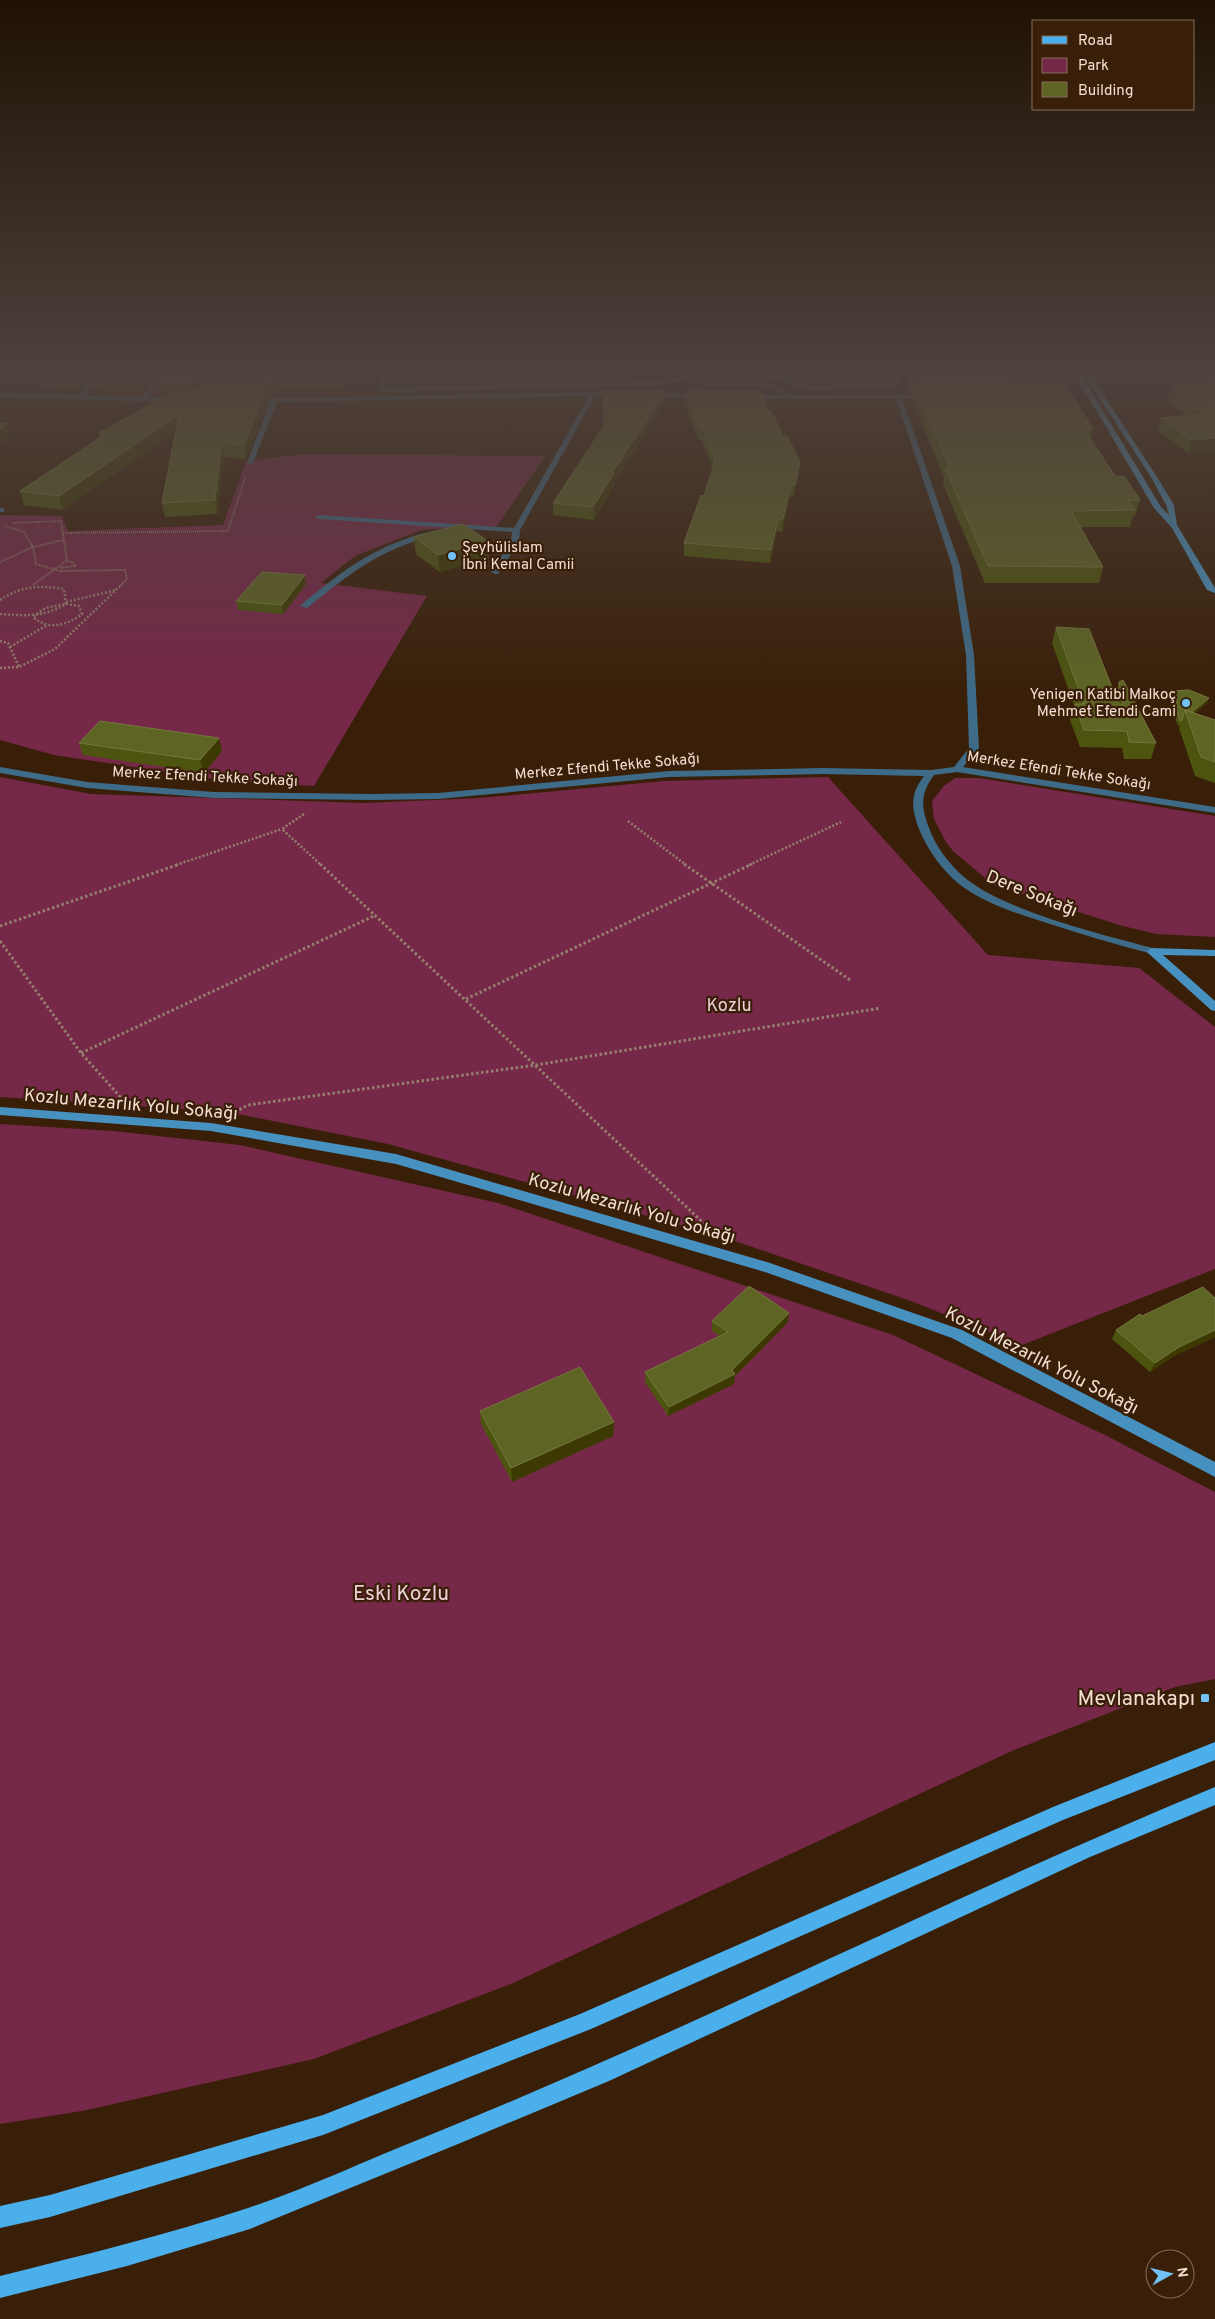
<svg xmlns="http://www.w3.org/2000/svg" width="1215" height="2319" font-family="Overpass,sans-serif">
	<rect width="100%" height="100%" fill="#391f08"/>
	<path fill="#762848" d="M306 454 545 456 497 526 421 530 355 556 321 583 427 596 314 786 219 780 54 755 0 740V515L62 516 68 531 223 525 246 461Z
		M0 777 91 794 364 803 480 798 664 781 828 777 988 955 1139 968 1215 1027V1269L1022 1345 911 1301 723 1237 388 1144 227 1112 0 1097Z
		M955 778H979L1215 816V937L1156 934 1119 925 992 884 953 851 946 842 934 819 932 801 944 786Z
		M0 1124 113 1131 240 1145 498 1203 893 1335 1105 1435 1215 1492V1679L1175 1687 1014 1750 513 1983 314 2059 82 2111 0 2124Z"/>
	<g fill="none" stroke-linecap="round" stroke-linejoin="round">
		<path stroke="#957f6d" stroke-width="2" stroke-dasharray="1 1" stroke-linecap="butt" d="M13 523 61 521 67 561
			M5 526 24 532 33 547 36 564 60 571 125 570 127 579 120 586
			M63 533 228 531 246 475
			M67 561 73 562 75 566 60 568 62 563Z
			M0 562 33 547 64 540
			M33 585 59 566"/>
		<path stroke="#957f6d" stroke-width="2.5" stroke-dasharray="2 2" stroke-linecap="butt" d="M0 600C21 586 40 585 64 589L66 604C45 617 25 616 1 614L0 612
			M66 602 116 590
			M66 604 79 606 82 614C67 625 49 631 33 617L45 608Z
			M0 641 8 643 19 667
			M10 647 47 625
			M0 668 19 667 55 649 121 585
			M304 814 282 829 321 865
			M628 821 686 865
			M176 865 282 829
			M749 865 841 822"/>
		<path stroke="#957f6d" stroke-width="3" stroke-dasharray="2.5 2.5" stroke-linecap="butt" d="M320 864 710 1229
			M684 864 850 980
			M0 926 180 864
			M0 941 81 1053 124 1101
			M466 999 752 864
			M81 1053 376 915
			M235 1112 248 1105 536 1065 881 1008"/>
		<path stroke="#957f6d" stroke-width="4" stroke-dasharray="3 3" stroke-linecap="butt" d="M709 1228 711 1230"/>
		<path fill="#3e6b88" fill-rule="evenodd" d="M380 371H386L384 388 667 380 704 371H714L667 384 381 392 378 390Z
			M758 371C781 371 801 389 825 386 850 383 870 366 896 373L901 384 891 388H846L843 386 846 384 895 383 891 375C871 370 849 385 828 389 811 393 773 381 758 371Z
			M706 383 769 384 784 389 789 397 784 398 780 391 769 388 708 386Z"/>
		<path fill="#3e6b88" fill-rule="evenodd" d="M97 371H103L85 396 142 397 161 371H167L148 397 176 398 179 400 176 402 0 397V393L79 395Z
			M1077 373 1079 376 1045 382 1042 380Z
			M593 392H619L622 394 619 396H595L520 530 519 542 498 574H495L491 572 511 542 512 532 319 519 315 517 319 515 514 528 589 396 277 402 253 463 250 465 247 463 270 402H249L251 399Z
			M649 393 701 394 704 396 701 398 647 396Z
			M931 395 929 398H902L960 566 974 655 979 748 963 767 1215 807V813L957 772 934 775C920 794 921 807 929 828 936 847 949 864 964 877 1004 911 1104 935 1156 949L1157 951 1156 953 1152 954C1118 945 1083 935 1050 924 1019 914 985 904 959 884 942 870 927 849 919 829 911 808 910 794 924 776L823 774 669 777 438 799 372 800 214 798 87 788 0 773V767L87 782 214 792 372 794 438 793 669 771 823 768 931 770 954 767 969 748 966 655 952 566 896 398 746 399 743 397 746 395Z
			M0 508H4V512H0Z
			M439 530H442V534C383 547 353 571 307 608L300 606C308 598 318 591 327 584 361 557 396 538 439 530Z"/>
		<path fill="#4691c0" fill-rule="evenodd" d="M1073 371H1079L1161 507 1169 515 1166 505 1151 477 1082 371H1088L1157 477 1174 505 1177 525 1215 588V593L1207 590 1172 528 1154 508Z
			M1152 948 1215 950V956L1163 955 1215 1001V1011L1211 1010 1148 953 1147 951Z
			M0 1107 211 1123 396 1154 767 1262 962 1330 1215 1462V1477L952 1338 765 1272 396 1164 211 1131 0 1115Z"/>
		<path fill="#4aafeb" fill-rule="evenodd" d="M1215 1742V1760L1063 1820 591 2029 323 2135 50 2217 0 2228V2206L50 2195 323 2115 580 2014 1053 1807Z
			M1215 1787V1805L1090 1857 609 2081 458 2144 250 2229 127 2266 0 2298V2276C83 2255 167 2235 248 2208 308 2188 367 2160 425 2137 693 2029 949 1897 1215 1787Z"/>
	</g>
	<path fill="#4c540f" d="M0 371H95L81 389 21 385V383H0Z
		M159 371 145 391 92 389 90 381Z
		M206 371 193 390H199V388L209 371H352L346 388 275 389 272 397H266L267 405 246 459 224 457 217 514 165 517 162 503 175 432 63 510 24 505 20 491 100 438 99 433 174 391H155L154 382Z
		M400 371H505V378L401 382Z
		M602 371H658L623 379 602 380Z
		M789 371H871L821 384Z
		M906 371H1056L1093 429 1091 440 1115 476 1140 500 1135 516H1133L1130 527H1080L1103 567 1099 583H985L943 484 944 477 912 400 913 393H910Z
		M1160 371H1215V450L1188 453 1157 430 1161 418 1186 415 1167 401 1171 389 1177 388 1164 379 1165 374Z
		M666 391 665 402 614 482V485L594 520 553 515V503Z
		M685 391 767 411 799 474 793 497H790L782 532 777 531 770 563 684 556V543L704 496 713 468 702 440H698L684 402Z
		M414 537 489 558 440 572 416 554Z
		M305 575 306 584 283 614 238 610 236 601Z
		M1056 627 1115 695 1119 682 1156 743 1151 759H1124L1122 748 1080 747 1070 720 1074 705 1052 643Z
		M1170 691 1208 702 1195 713 1215 720V783L1195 776 1179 728 1180 725 1178 726 1168 696Z
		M79 743 222 751 204 773 83 755Z
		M1215 1298V1337L1174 1356 1150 1372 1112 1339 1116 1330 1142 1316Z
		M712 1321 788 1322 735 1376 734 1384 668 1416 645 1382V1372L720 1336 712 1331Z
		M480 1411 614 1422 613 1436 512 1482 481 1424Z"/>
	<path fill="#3d3903" d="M86 371H95L81 389 79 380Z
		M151 371H159L145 391 143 382Z
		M199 371H206L192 392 190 384Z
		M348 371H352L346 388 345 379Z
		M623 371H658L623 379Z
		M822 371H871L821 384Z
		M274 380 275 389 272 397 270 388Z
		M666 391 665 402 614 482V485L594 520 593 507 612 473Z
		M265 392 267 405 246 459 244 445Z
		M179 415 181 428 63 510 59 496Z
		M7 423 10 435 0 445V430Z
		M1215 438V450L1188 453 1191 440Z
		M222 443 224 457 217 514 215 500Z
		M800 462 799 474 793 497 795 485Z
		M791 485 790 497 782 532 783 519Z
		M778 519 777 531 770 563 771 550Z
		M488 541 489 558 440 572 438 555Z
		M305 575 306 584 283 614 282 605Z
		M1209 698 1208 702 1188 718 1187 716Z
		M219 738 222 751 204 773 200 760Z
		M789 1313 788 1322 735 1376 734 1384 668 1416 669 1407 732 1370Z
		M1215 1330V1337L1174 1356 1150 1372 1155 1363 1179 1347Z
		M614 1422 613 1436 512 1482 511 1468Z"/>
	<path fill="#5e6424" stroke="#75773f" d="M0 371H86L79 380 19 377 21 375 0 374Z
		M97 371H151L143 382 90 381Z
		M162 371H199L190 384 154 382Z
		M209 371H348L345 379 274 380 270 388H199Z
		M400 371H471L400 374Z
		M908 371H1036L957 382 911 385Z
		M1038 371H1056L1093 429H1084L1115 476H1124L1140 500H1128L1135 510 1071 511 1103 567 988 566 945 468H950L914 386 959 383Z
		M1173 371H1215V438L1191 440 1161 418 1204 414 1171 389 1182 388 1179 386 1193 385Z
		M177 390 265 392 244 445 222 443 215 500 162 503 179 415 59 496 20 491 107 433H99Z
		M603 391H666L612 473H614L593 507 553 503 604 426Z
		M685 391H761L767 411H771L783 436H787L800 462 795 485H791L783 519H778L771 550 684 543 701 495 704 496 715 461 703 428H699Z
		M0 423H7L0 430Z
		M463 524 488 541 438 555 414 537Z
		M262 572 305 575 282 605 236 601Z
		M1056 627 1089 629 1119 705H1123L1119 682 1123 680 1156 743 1129 742 1127 731 1084 730 1075 704H1084Z
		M1189 690 1209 698 1192 712 1185 710 1182 720 1180 721 1170 691Z
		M1185 710 1215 720V762L1201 757Z
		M100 721 219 738 200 760 79 743Z
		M749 1286 789 1313 732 1370 735 1374 669 1407 645 1372 728 1332 712 1321Z
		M1203 1287 1215 1298V1330L1179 1347 1155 1363 1116 1330 1140 1314 1142 1316Z
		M580 1367 614 1422 511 1468 480 1411Z"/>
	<linearGradient id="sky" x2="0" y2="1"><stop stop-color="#1f1104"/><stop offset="0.53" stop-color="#4e423d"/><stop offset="1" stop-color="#4e423d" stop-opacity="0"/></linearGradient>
	<rect width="1215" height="696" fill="url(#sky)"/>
	<g fill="#71c1f5" stroke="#391f08" stroke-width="2">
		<circle cx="452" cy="556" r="5"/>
		<circle cx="1186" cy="703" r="5"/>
		<rect x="1200" y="1693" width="10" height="10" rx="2.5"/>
	</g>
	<g text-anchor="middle" stroke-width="4.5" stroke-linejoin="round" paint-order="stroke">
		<g font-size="15" fill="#f3e0d3" stroke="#391f08" text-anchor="start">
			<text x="462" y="552">Şeyhülislam<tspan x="462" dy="17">İbni Kemal Camii</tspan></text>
			<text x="1176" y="699" text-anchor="end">Yenigen Katibi Malkoç<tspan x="1176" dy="17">Mehmet Efendi Cami</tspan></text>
		</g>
		<g font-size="15" fill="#f3e0d3" stroke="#391f08">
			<text transform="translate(607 766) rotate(-5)" y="5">Merkez Efendi Tekke Sokağı</text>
			<text transform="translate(1059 770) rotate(9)" y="5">Merkez Efendi Tekke Sokağı</text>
			<text transform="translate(205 776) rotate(3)" y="5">Merkez Efendi Tekke Sokağı</text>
		</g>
		<g font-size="18" fill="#f3e0d3" stroke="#391f08">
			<text transform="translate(1032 893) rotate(22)" y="6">Dere Sokağı</text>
			<text transform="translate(131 1104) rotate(5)" y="6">Kozlu Mezarlık Yolu Sokağı</text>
			<text transform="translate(632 1208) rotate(16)" y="6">Kozlu Mezarlık Yolu Sokağı</text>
			<text transform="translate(1042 1360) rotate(27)" y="6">Kozlu Mezarlık Yolu Sokağı</text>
		</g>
		<g font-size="18" fill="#eecfd8" stroke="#391f08">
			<text x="729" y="1011">Kozlu</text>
		</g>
		<g font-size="21" fill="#eecfd8" stroke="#391f08">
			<text x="401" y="1600">Eski Kozlu</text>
		</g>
		<g font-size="21" fill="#f3e0d3" stroke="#391f08" text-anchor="end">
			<text x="1195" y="1705">Mevlanakapı</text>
		</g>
	</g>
	<rect x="1032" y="20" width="162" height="90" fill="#391f08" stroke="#836c59"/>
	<rect x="1042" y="36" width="25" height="8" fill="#4aafeb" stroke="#836c59"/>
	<text x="1078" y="45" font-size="15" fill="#f3e0d3">Road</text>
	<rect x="1042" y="58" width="25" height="15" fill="#762848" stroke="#836c59"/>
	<text x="1078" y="70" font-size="15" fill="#f3e0d3">Park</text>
	<rect x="1042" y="82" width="25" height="15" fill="#5e6424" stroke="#836c59"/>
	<text x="1078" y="95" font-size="15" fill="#f3e0d3">Building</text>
	<g transform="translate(1170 2274) rotate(82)"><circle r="24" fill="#391f08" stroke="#836c59"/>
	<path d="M0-4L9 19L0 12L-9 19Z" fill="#71c1f5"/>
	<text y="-8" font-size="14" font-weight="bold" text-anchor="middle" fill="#f3e0d3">N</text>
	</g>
</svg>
